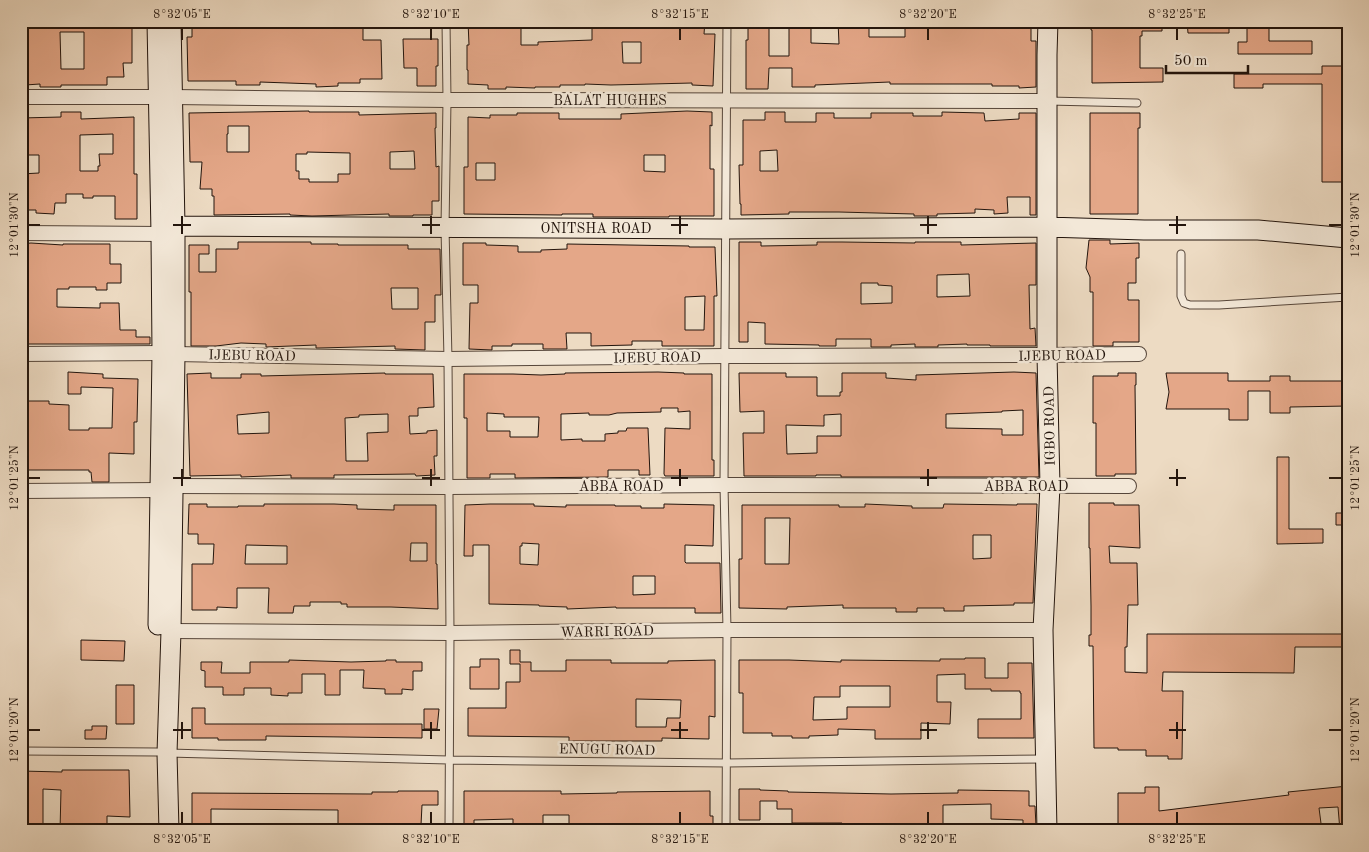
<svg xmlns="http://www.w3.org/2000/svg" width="1369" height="852" font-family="'Old Standard TT',serif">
	<rect width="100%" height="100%" fill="#eddbc3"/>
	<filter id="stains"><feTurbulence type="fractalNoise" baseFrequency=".004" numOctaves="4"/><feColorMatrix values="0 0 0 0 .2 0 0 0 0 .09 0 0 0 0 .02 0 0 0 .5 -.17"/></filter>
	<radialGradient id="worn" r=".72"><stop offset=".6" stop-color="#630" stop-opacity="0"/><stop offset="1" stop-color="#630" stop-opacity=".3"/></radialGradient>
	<path fill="#e4a788" stroke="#23150d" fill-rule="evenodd" d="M21 21H132V63H123L124 77H107V85H61V87H40V84L25 85V82H21ZM60 32H84V69H61Z
		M192 21H363V40H381L382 79H360V83H338V86L316 87V84L260 82V85H236V81H188L187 37H192Z
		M468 21H521V45H538V42L592 40V21H627V25L661 26V21H705L704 34H715L713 86 692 85V83L611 85 585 84V85H560V87H535V88L506 87V89H488V85L468 84V70H467V45H469ZM622 42H641V63H623Z
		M748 21H769V56H789V21H811V43L839 44 838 21H869V37H905V21H1031V41H1036V87L1019 88V86H992V84H890V82L815 85V87H792V68H769L768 89H746V40H748Z
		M1091 21H1162V31H1142V36H1140V68H1163V82L1092 83V30H1091Z
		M1187 21H1229V33H1188Z
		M1247 21H1269V41H1312V54H1238V42H1247Z
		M403 39H438V66H436V86H417V68H404Z
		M1322 66H1345V182H1322V84H1263V88H1234V74H1322Z
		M309 111V112H359V115L436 113V128H435L436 167 439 166V201H432V215H413V216H389V214L312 216 290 215V214L214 215V196H212V189H200L202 162H190L189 113ZM228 126H249V152H227V134H228ZM414 151 415 169H390V152ZM307 152 350 153V174H338V182H309V179H299V171H296V154H307Z
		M687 111 712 112V126L710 125V169H714V216H669V217H593V214H562V215L464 214V167H468V117L490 118V115H517V113H559V119H621V114ZM644 155H665V172L644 171ZM476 163H495V180H476Z
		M61 112H81V119L134 117V174H137V219H115V196H93V198H83V194H66V203H55L54 214 36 213V210H21V174L39 173V155H22L21 118 61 117ZM113 134V154H99L100 166H98V171H80V135Z
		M765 112H785V122H816V113H834V118H871V113H913V116H942V112L984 113 985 121 1019 119V113H1036V215H1030V197H1007L1008 213 994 214V210L975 209V213L937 214V216H914V214L839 212H789V214L741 215V204H740L739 165H743V120H765ZM777 150 778 171H760V151Z
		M1090 113H1140V128H1138V214H1090Z
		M1089 240H1110V244L1139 243V258H1136V283H1128V300H1139V342H1113V346H1093V292H1090V277L1086 268Z
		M238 242H311V244H338V245H408V249H440L441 295H435V322H425V350L395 349V346L319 348H316V345L266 347V344L241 343 216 346H191V292H189V245H209V254H199V272H216V249H238ZM391 288H418V309H392Z
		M739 242H761V246L817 245V242H842L915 243V242H961V245L1036 243V285H1029L1030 329 1035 328 1036 346H990V345H967V344L938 345V347H915V344L891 345V347H871V339H836V346H819V345L765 344V323L748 322V342H739ZM969 274 970 296 937 297V275ZM861 283H878V285L892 286V303L861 304Z
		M31 243 63 245V244H110V264H121V283H107V290H96V287H69V289H57V307L100 308V303H119L120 330H136V337H150V344H21V331H24L21 244Z
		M463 243H486V245L518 246V252H541V250L567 249V244L689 246V247H715L717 296H714V346H662V341H632V345L591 346V333H566L567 349H543V344H512V346H492V350L469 349 470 303H478V285H463ZM705 296 704 330H685V297Z
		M68 372 103 374V378L138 379 137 422H134V454L109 453V482H92L91 472H89V470H22V430H27V401H49V404L69 405V430H89V428H112L113 388 81 387V394H68Z
		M658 372 684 373V374H712V460H714V476H665L664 474 665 428 690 429V411L678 412V408H661V412L617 413 609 415H589V413L561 414V440L582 439V441H605V434L618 433V431H626L627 428H648L650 475H639V470H608V477L515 478V474H490V478H467V418H464V374H513L541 375 565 374V373ZM487 413 504 414V417H539L538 437H510V431H487Z
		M1014 372 1036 373 1039 477H841V475H816V476H744L743 433H764V411L740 412 739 373H786V377H817V396H840V392H842V373H886V378L916 380V375ZM1023 410V435H1002V429L946 428V414L1002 412V411ZM841 414V436H817V453L787 454 786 425 824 426V415Z
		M211 373V378H241V374H261V376L385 373V374H433L434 407 418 408V416H409L410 434 427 433V431L437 430V456H434L435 475 416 476 415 474 334 475V478H291V475L241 477V475L190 476 187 374ZM269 412V433L238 434 237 415ZM388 414V432L367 433 368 461H346L345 418 359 417V415Z
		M1118 373H1136V385H1135L1136 474H1115V476H1096V423H1093V376H1118Z
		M1166 373H1228V381H1270V376H1290V381H1348V406L1290 407V413H1270V391H1248V420H1229V409H1166L1169 392Z
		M1277 457H1289V529H1323V543L1277 544Z
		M1089 503H1114V505H1139L1140 548 1109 546 1110 563H1137L1138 605H1128L1127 647H1125V672L1147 673V634H1348V647H1295L1294 673 1163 672 1162 691H1183L1182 759H1168V756H1146V750H1118V748H1094L1093 646H1089V635H1091V606L1090 548H1089Z
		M189 504H207V507H238V506H264V504H334L357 505V509L394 510V505H436V564H437L438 609 391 607H347V604H341V602H310V606H294L293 613H268L269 588H237V608L217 607V610H192V564H213L214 544H198V534H188ZM411 543H427V561H410ZM246 545 287 546V564H245Z
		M490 504H534V506L566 507V505H615V506H641V508H664V504L714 505 713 546 685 545V562L686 563H720L721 613H695V608H616V607L567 609V607L539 606V605L489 604V545H473V556H464L465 505ZM522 543 539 544 538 565 520 564V546H522ZM633 576H655V594L633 595Z
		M865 504 912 506V508H943L944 504 1017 505V504H1037L1033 603H1014V605L964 606V611H944V608H917V612H896V608H843V605L787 607V609L739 608V559H742V505H839V507H865ZM765 518H790L789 564H765ZM973 535H991V558L973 559Z
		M1336 513H1348V525H1336Z
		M81 640 125 641 124 661 81 660Z
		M510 650H520V662H531V671H566V660H611V663H668V661L715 660V717L709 716V739L662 738V741H569V737L468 736V708H506V682H520V664H510ZM636 699 681 700 680 718H667L666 727H636Z
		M965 658H985V678H1008V663H1032L1034 738H978V719H1021V693H1020V691H991V689H965V674L937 675V702H951L950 724 921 723V739H875V730L838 729V735L809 736V738H792V736H772V733H743V693H739V660H789L841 662V660L940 661V659H965ZM840 686H890V707H847V719L813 720 814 697H840Z
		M480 659H499V689H470V667H480Z
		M289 660 351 662 386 661V660H396V662H422V671H413V690L402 689V694H385V689L363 688 364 670H340V695H325V674H302V693H288V696L271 695V688H244V695H223V687H205V671L201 670V662H222L221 673H250V662H289Z
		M116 685H134V724H116Z
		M192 708H205V724H422V738L266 736V740H218V738H192Z
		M424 709H439L437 729H424Z
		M92 726H107L106 739H85V730H92Z
		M62 770H129L130 817 107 816V831H60L61 790 43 789V831H22V816H23V784H21V771L62 772Z
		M1348 786V831H1340L1338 807 1319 808 1322 831H1144V827H1118V793H1145V787H1159V811L1289 795 1288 792Z
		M739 789H760V790L788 791V792L891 794 958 793V790L1029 791V806H1035L1036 826H1023V820L991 819V804L943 805V830H842V823H792V809H777V801H760V820H739Z
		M398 791H438V805H422L421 825H401V826L338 825V810L211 809V828H192V793L372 794V792H398Z
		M464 791H561V794L617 793V792L710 791V816H713V826L663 825 626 827 569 826V815H543V827H513V819L474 820V825H464Z"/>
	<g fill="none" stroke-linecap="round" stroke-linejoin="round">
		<defs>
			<path id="lane" d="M446 21 447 100 445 228 448 359 450 633 449 831
				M1048 101 1137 103
				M1181 254V296L1184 303 1190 305H1219L1348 297
				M21 751 157 752
				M168 753 449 760 727 763 1044 759
				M726 831 727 630 724 485 727 21"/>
			<path id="street" d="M21 97H158
				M173 97 447 100 1047 101
				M21 233 161 234
				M21 354 162 353
				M175 354 448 359 725 356 1047 355 1139 354
				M173 486 449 487 724 485 1129 486
				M21 491 160 490
				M171 631 450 633 727 630H1043"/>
			<path id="secondary" d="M157 21 161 234 162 353 158 625
				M175 226 725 229 1047 227 1144 230H1258L1348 238
				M169 831 167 753 171 631 175 354V226L171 21
				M1047 831 1043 630 1050 486 1047 355V55L1048 21"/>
		</defs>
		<use href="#lane" stroke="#56463a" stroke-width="9"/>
		<use href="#street" stroke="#56463a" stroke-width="16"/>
		<use href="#secondary" stroke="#23150d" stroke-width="21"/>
		<use href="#lane" stroke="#f3e8d8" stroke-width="7"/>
		<use href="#street" stroke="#f3e8d8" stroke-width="14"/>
		<use href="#secondary" stroke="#f3e8d8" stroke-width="19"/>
	</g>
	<path fill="none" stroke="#23150d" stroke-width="2" d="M182 28V40M431 28V40M680 28V40M928 28V40M1177 28V40M182 216V234M431 216V234M680 216V234M928 216V234M1177 216V234M28 225H40M173 225H191M422 225H440M671 225H688M920 225H937M1169 225H1186M1329 225H1342M182 469V486M431 469V486M680 469V486M928 469V486M1177 469V486M28 478H40M173 478H191M422 478H440M671 478H688M920 478H937M1169 478H1186M1329 478H1342M182 722V739M431 722V739M680 722V739M928 722V739M1177 722V739M28 730H40M173 730H191M422 730H440M671 730H688M920 730H937M1169 730H1186M1329 730H1342M182 812V824M431 812V824M680 812V824M928 812V824M1177 812V824"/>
	<g text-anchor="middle" stroke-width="5" stroke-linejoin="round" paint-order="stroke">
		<g font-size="14" fill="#23150d" stroke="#f3e8d8">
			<text x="610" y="105">BALAT HUGHES</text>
			<text x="596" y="233">ONITSHA ROAD</text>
			<text transform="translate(252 355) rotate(1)" y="5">IJEBU ROAD</text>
			<text transform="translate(1062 355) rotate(-1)" y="5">IJEBU ROAD</text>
			<text transform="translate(657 357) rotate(-1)" y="5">IJEBU ROAD</text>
			<text transform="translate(1049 426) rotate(-91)" y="5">IGBO ROAD</text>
			<text x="621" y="491">ABBA ROAD</text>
			<text x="1026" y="491">ABBA ROAD</text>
			<text transform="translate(607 631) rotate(-1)" y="5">WARRI ROAD</text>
			<text transform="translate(607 749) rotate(1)" y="5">ENUGU ROAD</text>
		</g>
	</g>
	<rect width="1369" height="852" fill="none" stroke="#eddbc3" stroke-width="55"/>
	<path d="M1166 65v8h82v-8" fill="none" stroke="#23150d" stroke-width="2.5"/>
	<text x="1174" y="65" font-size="15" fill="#23150d" stroke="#f3e8d8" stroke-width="4" paint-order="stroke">50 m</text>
	<rect x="28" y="28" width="1314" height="796" fill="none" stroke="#23150d" stroke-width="2"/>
	<g font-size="12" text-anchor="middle" fill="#23150d">
		<text x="182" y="18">8°32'05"E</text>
		<text x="431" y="18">8°32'10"E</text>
		<text x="680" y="18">8°32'15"E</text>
		<text x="928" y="18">8°32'20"E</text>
		<text x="1177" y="18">8°32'25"E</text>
		<text transform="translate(14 225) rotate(-90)" y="4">12°01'30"N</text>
		<text transform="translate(1355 225) rotate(-90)" y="4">12°01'30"N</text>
		<text transform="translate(14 478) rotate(-90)" y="4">12°01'25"N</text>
		<text transform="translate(1355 478) rotate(-90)" y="4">12°01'25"N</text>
		<text transform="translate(14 730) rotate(-90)" y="4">12°01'20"N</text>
		<text transform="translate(1355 730) rotate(-90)" y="4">12°01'20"N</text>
		<text x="182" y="843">8°32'05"E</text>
		<text x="431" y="843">8°32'10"E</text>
		<text x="680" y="843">8°32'15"E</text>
		<text x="928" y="843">8°32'20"E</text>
		<text x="1177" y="843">8°32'25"E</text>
	</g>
	<rect width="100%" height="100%" filter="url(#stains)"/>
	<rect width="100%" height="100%" fill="url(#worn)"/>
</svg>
